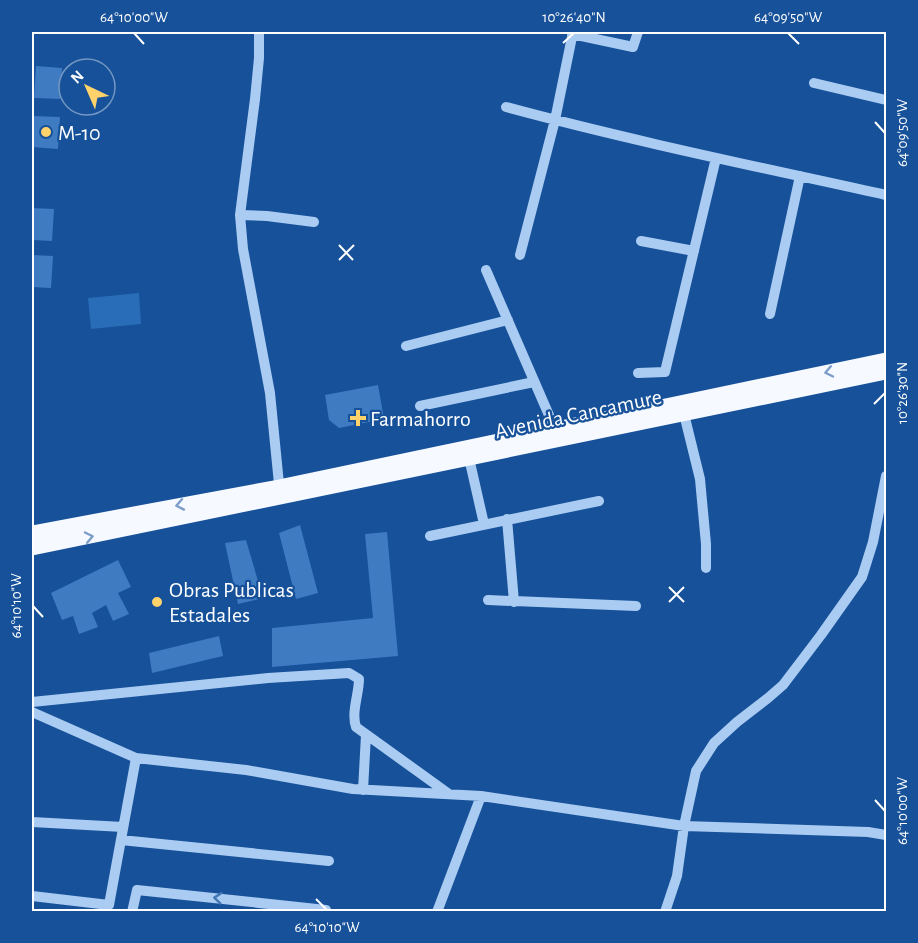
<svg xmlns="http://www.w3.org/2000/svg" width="918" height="943" font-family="'Alegreya Sans',sans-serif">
	<rect width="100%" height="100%" fill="#16519a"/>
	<path fill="#296cb8" d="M139 293 141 324 91 329 88 298Z"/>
	<path fill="#3e7bc1" d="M36 66 62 68 60 99 34 98Z
		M33 116 60 117 58 149 32 147Z
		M32 208 54 209 52 241 32 240Z
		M32 255 53 256 51 288 32 287Z
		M378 385 384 419 339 428 329 420 325 395Z
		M300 525 318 593 296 599 279 533Z
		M387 532 398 656 272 667V628L373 618 365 534Z
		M246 540 263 598 238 604 225 543Z
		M118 560 131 587 118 593 129 614 113 621 106 605 92 613 98 627 79 634 73 616 62 620 51 593Z
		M219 636 223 656 152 673 149 653Z"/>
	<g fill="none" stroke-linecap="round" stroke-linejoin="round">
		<path stroke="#aaccf2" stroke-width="10" d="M259 32V58L255 99 240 215 243 249 270 393 280 494
			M572 34 633 47 638 32
			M814 83 886 100
			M506 107C632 141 759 167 886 195
			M240 215 267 216 314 222
			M641 241 694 251
			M520 255 555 120 573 32
			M486 270 555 429
			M770 314 800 176
			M406 346 508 320
			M638 373 665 372 716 158
			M420 406 534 382
			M684 414 700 479 706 544V568
			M469 458 484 524
			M507 519 514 602
			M430 536 599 501
			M488 600 636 606
			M32 702 268 678 349 673 359 679C359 694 351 712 356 727L449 794
			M32 712 136 758 246 770 353 789 481 796 684 826 868 832 886 835
			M363 790 366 735
			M32 822 123 827
			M121 840 329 861
			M32 896 109 905 136 758
			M132 912 137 890 326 910
			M437 912 481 796
			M665 912 677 876 684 826 696 771 714 743 737 722 768 698 783 685 821 635 862 577 873 542 886 476"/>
		<path stroke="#f6f9ff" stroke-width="15" d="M32 533 279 487 886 360
			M32 548 886 372"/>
	</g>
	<defs><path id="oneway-chevron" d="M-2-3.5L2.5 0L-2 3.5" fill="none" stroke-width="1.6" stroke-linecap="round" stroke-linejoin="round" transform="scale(1.5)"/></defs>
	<g stroke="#7b9dc7">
		<use href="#oneway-chevron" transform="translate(829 372) rotate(168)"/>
		<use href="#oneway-chevron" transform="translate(180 505) rotate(169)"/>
		<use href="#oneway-chevron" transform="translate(89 537) rotate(-12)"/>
	</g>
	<use stroke="#4276b4" href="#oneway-chevron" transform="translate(218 898) rotate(-174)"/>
	<path fill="none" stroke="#fff" stroke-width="2" d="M134 33 144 44M788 33 799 44M563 43 574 33M875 122 885 133M339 245 353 260M339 260 354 245M874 404 885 393M669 587 684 602M669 602 684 587M33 606 43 617M875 800 885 811M316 899 327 910"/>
	<g fill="#ffd26c" stroke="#16519a" stroke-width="2">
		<circle cx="46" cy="132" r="6"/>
		<path d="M355 409h6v6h6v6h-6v6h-6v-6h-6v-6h6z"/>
		<circle cx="157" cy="602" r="6"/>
	</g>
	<g text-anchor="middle" stroke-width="4.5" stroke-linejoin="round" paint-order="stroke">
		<g font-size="22" fill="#fff" stroke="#16519a" text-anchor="start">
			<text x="58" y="140">M-10</text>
			<text x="370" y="426">Farmahorro</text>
			<text x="169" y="597">Obras Publicas<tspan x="169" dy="25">Estadales</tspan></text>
		</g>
		<g font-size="22" fill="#fff" stroke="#16519a">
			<text transform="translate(578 413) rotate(-12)" y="8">Avenida Cancamure</text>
		</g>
	</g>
	<rect width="918" height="943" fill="none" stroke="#16519a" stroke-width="66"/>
	<g transform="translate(87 87) rotate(316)"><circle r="28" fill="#16519a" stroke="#7397c2" stroke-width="1.5"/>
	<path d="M0-4.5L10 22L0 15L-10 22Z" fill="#ffd26c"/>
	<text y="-9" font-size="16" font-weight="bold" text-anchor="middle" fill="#ffffff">N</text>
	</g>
	<rect x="33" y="33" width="852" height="877" fill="none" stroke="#fff" stroke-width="2"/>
	<g font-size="15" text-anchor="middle" fill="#fff">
		<text x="134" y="22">64°10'00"W</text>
		<text x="574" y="22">10°26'40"N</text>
		<text x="788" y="22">64°09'50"W</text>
		<text transform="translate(902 133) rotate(-90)" y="5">64°09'50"W</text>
		<text transform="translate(902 393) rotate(-90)" y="5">10°26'30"N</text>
		<text transform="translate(16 606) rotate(-90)" y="5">64°10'10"W</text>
		<text transform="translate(902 811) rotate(-90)" y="5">64°10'00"W</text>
		<text x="327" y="932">64°10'10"W</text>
	</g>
</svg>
